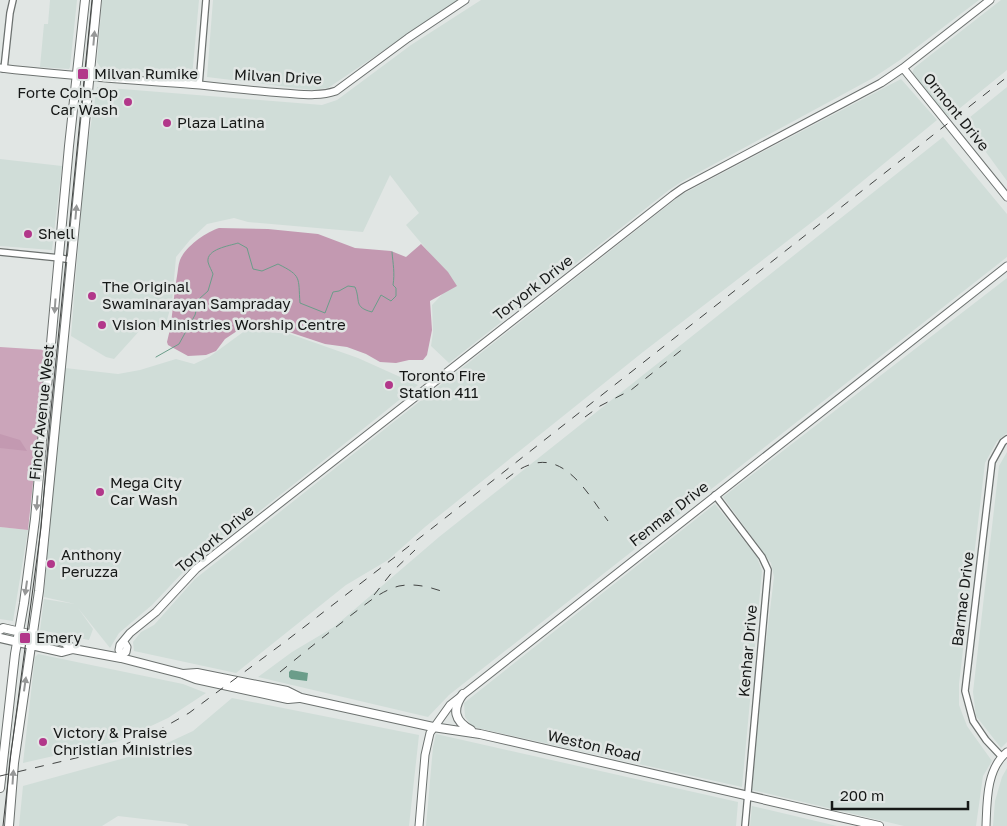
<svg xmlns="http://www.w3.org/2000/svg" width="1007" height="826" font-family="'Golos Text',sans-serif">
	<rect width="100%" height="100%" fill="#e1e6e4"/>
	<path fill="#d0ddd8" d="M50 0H77L70 67 69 69 40 67 44 24H48Z
		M102 0H199L192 77 101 68 97 62Z
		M213 0H458L328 88 312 90 207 77Z
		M481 0H979L900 60 873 78 681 182 669 190 449 363 431 346 433 332 432 305 454 282 406 225 419 213 390 175 363 232 248 222 234 218 207 224 190 240 176 257 172 302 167 320 159 327 142 328 114 359 106 357 71 336 85 161 97 87 322 105 337 100 411 45Z
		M1001 0H1007V70L949 117 912 74 914 68Z
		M901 79 937 120 825 212 643 352 425 527 388 560 346 585 236 673 134 651 133 642 141 632 154 625 195 579 681 195Z
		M1007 87V181L964 122Z
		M943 137 1007 214V257L449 695 428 717 258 677 292 652 334 627 439 537Z
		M0 159 62 166 52 250 0 246Z
		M1007 278V433L997 441 985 463 959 684V705L967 726 992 761 983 776 976 826H904L752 790 762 676 774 577 771 563 723 497Z
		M246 330 290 334 358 358 418 385 294 484 186 569 152 605 119 633 110 648 78 608 93 629 89 640 40 630 44 599 75 604 44 597 52 491 51 478 65 368 118 374 140 370 176 359 194 364 209 357Z
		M1007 452V742L1001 748 976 716 973 692 999 466Z
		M715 504 757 557 762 571 742 787 473 727 465 717 464 703Z
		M0 527 28 530 13 621 0 619Z
		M38 654 183 684 206 693 168 718 119 741 23 763 35 657Z
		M232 698 419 735 409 826H189L186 824 118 816 102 826H19L23 786 150 751 193 731Z
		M436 734 738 802 736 826H426L433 747Z
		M1007 768V826H993L995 801 1002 777Z
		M752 806 837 826H750Z"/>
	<path fill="#cba5ba" d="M0 347 47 350 28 530 0 527Z"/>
	<path fill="#c399b1" d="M219 228 268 229 318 234 355 248 391 251 406 257 421 244 448 272 457 286 430 301 432 330 427 355 423 360H409L396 363 380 362 366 354 347 347 325 344 289 332 271 327 240 329 225 339 216 351 206 355 188 356 168 345 167 342C173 320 173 298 177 276 178 271 178 265 180 260 185 247 206 232 219 228Z
		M0 434 20 440 27 451 0 448Z"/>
	<path fill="#6b9d8a" d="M291 670 308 673 307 681 291 679 289 677V672Z"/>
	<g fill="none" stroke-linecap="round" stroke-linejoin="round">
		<path stroke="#6b9d8a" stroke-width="1" d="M156 357 179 344 195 315 199 299 208 291 213 274C212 271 209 266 208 262 206 249 229 246 238 243L247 248 253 269 262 271 278 264C302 276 298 277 300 303L325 313 333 292 339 291 348 286 355 287C361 301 353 307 372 312L381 295 391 301 396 296V288L393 285C395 273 393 264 392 252"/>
		<defs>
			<path id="minor" d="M4 69 10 13 13 0
				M199 85 206 0
				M0 252 60 258 71 260
				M715 495 762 557 768 570 745 826
				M1002 757 986 740 973 721 965 691 992 462 1003 442 1007 439"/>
			<path id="tertiary" d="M0 68C67 76 133 80 200 85 228 88 256 91 283 93 301 94 318 97 336 91L408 38 465 0
				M903 68 1007 197
				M122 655 119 650 120 645 130 633 156 612 196 569 673 195 683 188 881 83 903 68 990 0
				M122 655 126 652 127 647 124 642
				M419 826 425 755 430 733 450 705 1007 266
				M986 826C987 802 986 769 1007 752"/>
			<path id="secondary" d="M0 630 3 628 64 642 73 649
				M0 638 62 652 73 649 121 658 183 674 196 679 288 699 299 698
				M183 674 197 673 287 691 301 698 433 727 480 734 879 826
				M463 694C452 709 454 721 471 730
				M0 788 15 654 24 603 35 519 69 146 85 0
				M9 826 14 763 39 591 97 0"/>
		</defs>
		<use href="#minor" stroke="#6d7270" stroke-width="8"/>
		<use href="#tertiary" stroke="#6d7270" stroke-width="9"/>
		<use href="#secondary" stroke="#6d7270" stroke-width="10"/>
		<use href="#minor" stroke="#fff" stroke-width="5.5"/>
		<use href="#tertiary" stroke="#fff" stroke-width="7"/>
		<use href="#secondary" stroke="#fff" stroke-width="8"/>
		<path stroke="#424443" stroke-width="1" d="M3 826 11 753 41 528 50 420 92 0"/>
		<path stroke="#424443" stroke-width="1" stroke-dasharray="9 9" stroke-linecap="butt" d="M585 417 600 406 631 390 684 348
			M506 479C513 474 520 468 529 465 566 451 589 496 608 521
			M374 595 393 571 415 550
			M280 672C303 653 326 635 350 616 365 605 380 591 399 586 415 583 430 587 444 592
			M0 776 114 749 159 730 189 713 286 641 426 533 1007 77"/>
	</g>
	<defs><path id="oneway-solid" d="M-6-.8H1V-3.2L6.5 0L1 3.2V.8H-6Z" transform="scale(1.25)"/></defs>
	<g fill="#969797">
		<use href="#oneway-solid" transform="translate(94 38) rotate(-85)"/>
		<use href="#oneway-solid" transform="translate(76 212) rotate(-85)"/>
		<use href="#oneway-solid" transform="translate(55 306) rotate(94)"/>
		<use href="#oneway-solid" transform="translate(37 503) rotate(94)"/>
		<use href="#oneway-solid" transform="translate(26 588) rotate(98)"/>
		<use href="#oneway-solid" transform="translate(25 684) rotate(-82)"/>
		<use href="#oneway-solid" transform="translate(13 777) rotate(-86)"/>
	</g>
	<g fill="#b2378a" stroke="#e1e6e4" stroke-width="2">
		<rect x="77" y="68" width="12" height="12" rx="2.5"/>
		<circle cx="128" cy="102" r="5"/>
		<circle cx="167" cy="123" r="5"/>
		<circle cx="28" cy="234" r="5"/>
		<circle cx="92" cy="296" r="5"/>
		<circle cx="102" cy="325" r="5"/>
		<circle cx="389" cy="385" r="5"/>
		<circle cx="100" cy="492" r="5"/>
		<circle cx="51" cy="564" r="5"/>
		<rect x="19" y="632" width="12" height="12" rx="2.5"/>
		<circle cx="43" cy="742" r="5"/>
	</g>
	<g text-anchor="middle" stroke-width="5" stroke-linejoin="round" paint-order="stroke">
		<g font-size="15" fill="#161817" stroke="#e1e6e4" text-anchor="start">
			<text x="94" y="79">Milvan Rumike</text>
			<text x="118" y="98" text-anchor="end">Forte Coin-Op<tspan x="118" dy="17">Car Wash</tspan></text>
			<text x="177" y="128">Plaza Latina</text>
			<text x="38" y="239">Shell</text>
			<text x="102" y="292">The Original<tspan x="102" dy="17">Swaminarayan Sampraday</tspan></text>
			<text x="112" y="330">Vision Ministries Worship Centre</text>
			<text x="399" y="381">Toronto Fire<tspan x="399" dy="17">Station 411</tspan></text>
			<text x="110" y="488">Mega City<tspan x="110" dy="17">Car Wash</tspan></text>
			<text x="61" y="560">Anthony<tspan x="61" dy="17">Peruzza</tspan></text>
			<text x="36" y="643">Emery</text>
			<text x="53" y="738">Victory &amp; Praise<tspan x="53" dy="17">Christian Ministries</tspan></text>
		</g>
		<g font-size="15" fill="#161817" stroke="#e1e6e4">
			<text transform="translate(278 77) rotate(3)" y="5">Milvan Drive</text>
			<text transform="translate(956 112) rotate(51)" y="5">Ormont Drive</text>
			<text transform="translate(533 288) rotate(-38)" y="5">Toryork Drive</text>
			<text transform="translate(42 412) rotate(-84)" y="5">Finch Avenue West</text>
			<text transform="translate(669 514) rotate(-38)" y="5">Fenmar Drive</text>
			<text transform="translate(215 539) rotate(-40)" y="5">Toryork Drive</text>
			<text transform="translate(963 599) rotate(-83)" y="5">Barmac Drive</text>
			<text transform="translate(748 651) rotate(-85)" y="5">Kenhar Drive</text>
			<text transform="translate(594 746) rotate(13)" y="5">Weston Road</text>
		</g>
	</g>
	<path d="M832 801v8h136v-8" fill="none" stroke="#161817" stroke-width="2.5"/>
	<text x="840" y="801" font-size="15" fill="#161817" stroke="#e1e6e4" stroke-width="4" paint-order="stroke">200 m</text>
</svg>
